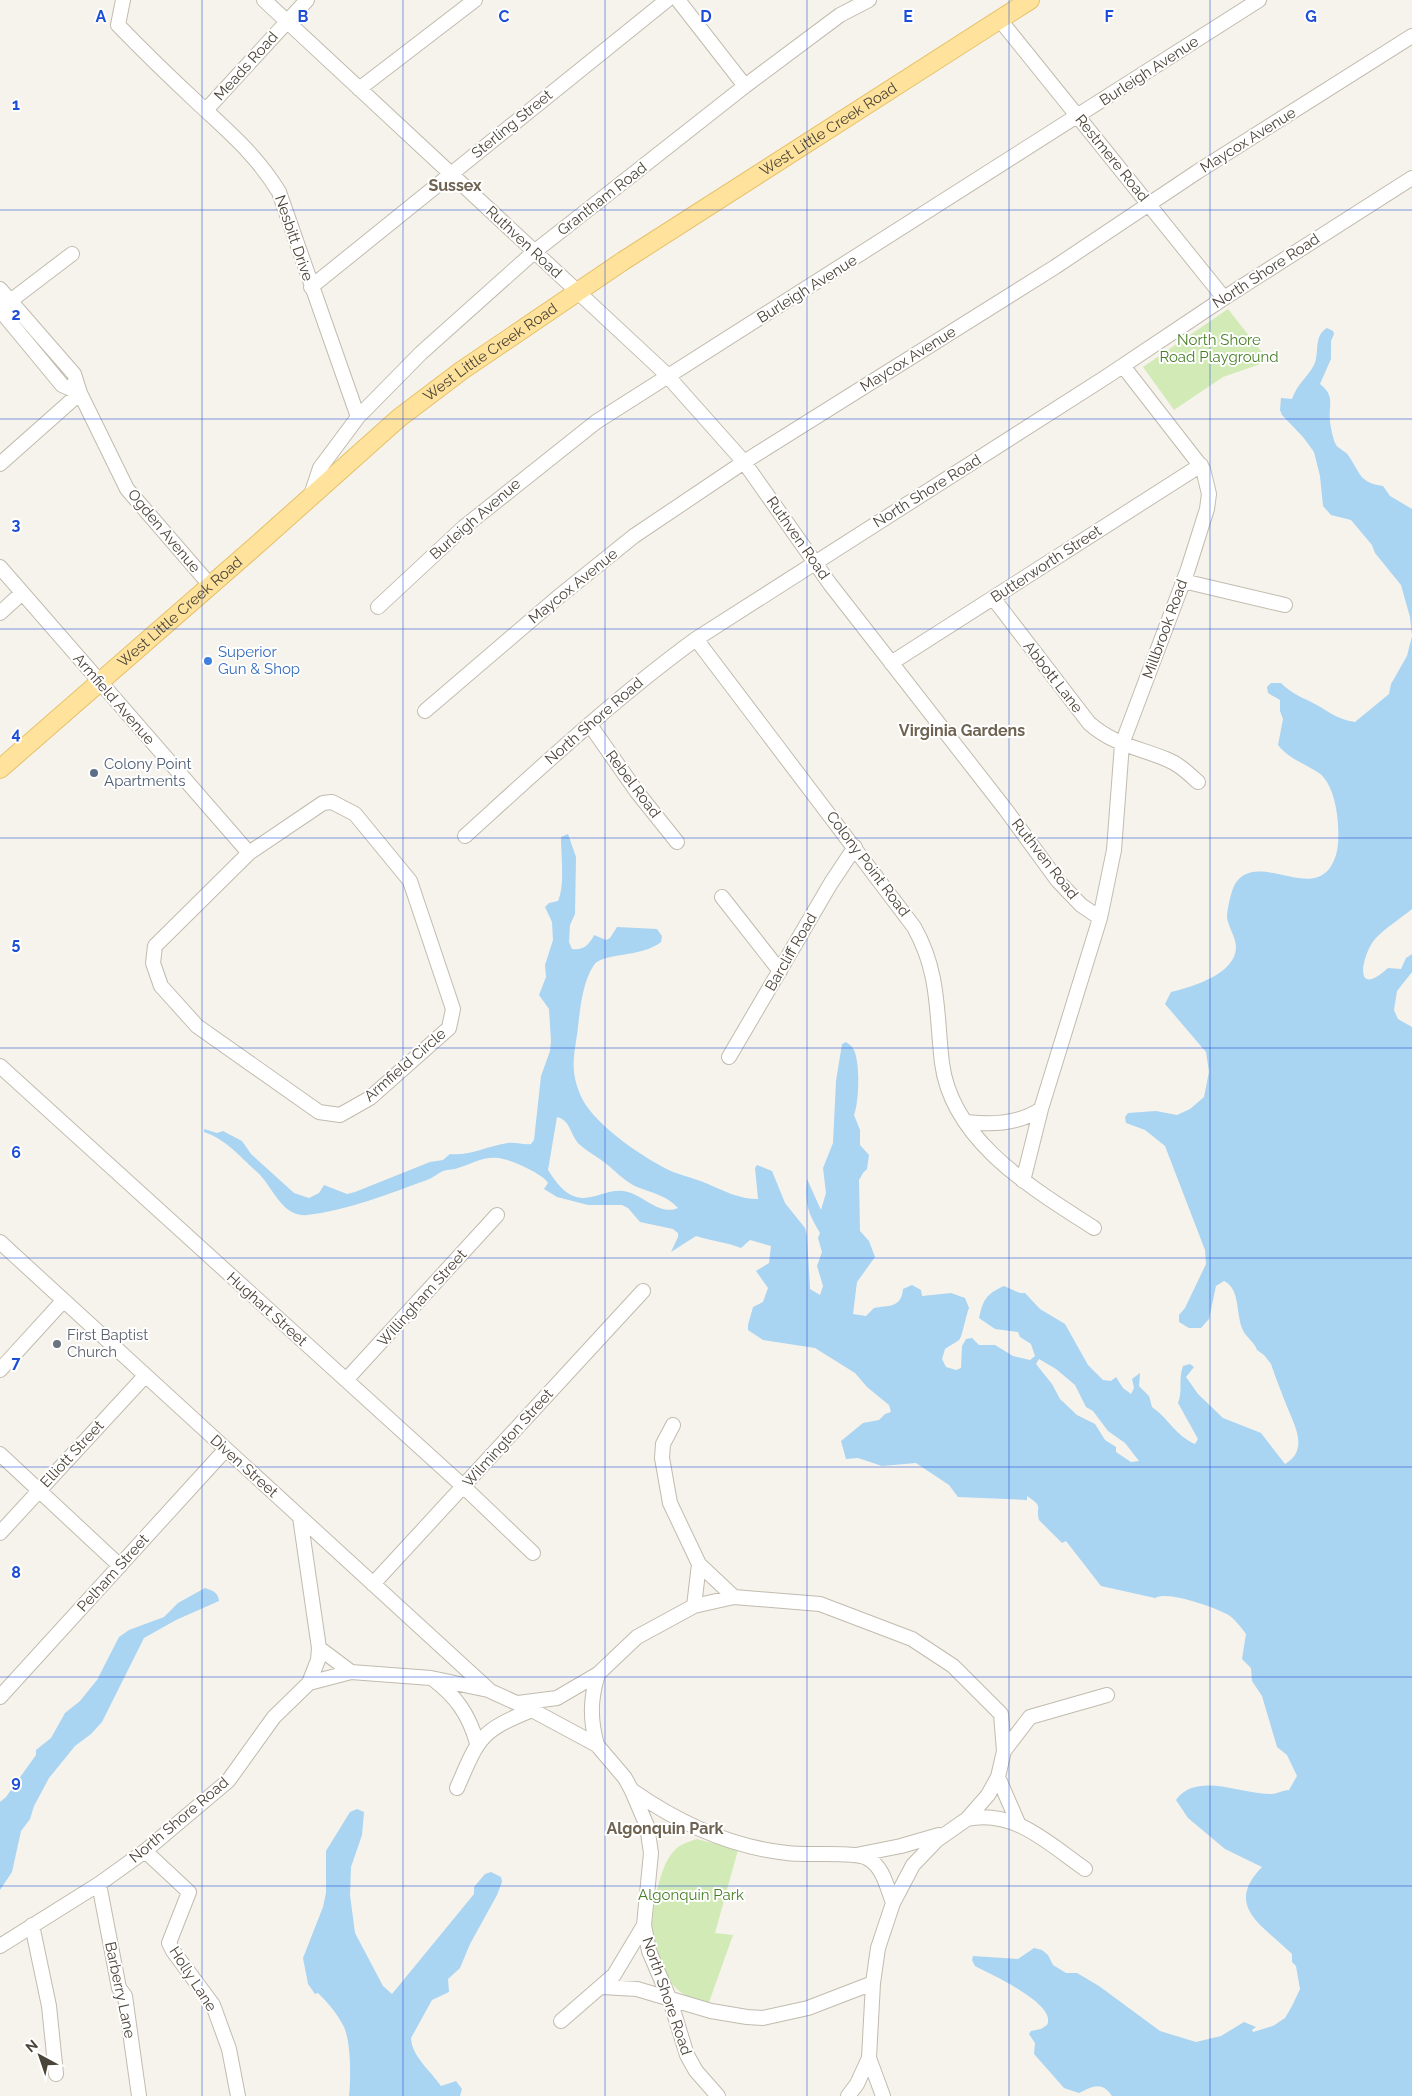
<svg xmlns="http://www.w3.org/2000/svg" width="1412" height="2096" font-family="Raleway,sans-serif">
	<rect width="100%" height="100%" fill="#f6f3ec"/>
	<path fill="#d2eab5" d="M1228 309 1269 361 1223 377 1174 410 1143 367Z
		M697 1839 738 1850 715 1933 733 1935 708 2005C694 2000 678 1994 670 1981 662 1968 653 1950 652 1935 651 1914 659 1866 674 1851 680 1844 688 1842 697 1839Z"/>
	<path fill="#a9d4f2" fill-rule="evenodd" d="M1327 328 1333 331 1334 334 1331 341V359L1320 384C1336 397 1328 404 1330 422 1331 428 1333 440 1336 445 1339 449 1345 451 1348 455 1360 472 1359 483 1383 486L1390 496 1412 509V909C1400 919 1385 928 1375 939 1362 954 1352 1001 1388 968L1401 969 1406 958 1412 954V972L1397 991 1394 1010 1398 1019 1412 1027V2096H1112C1102 2081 1093 2086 1079 2093L1064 2088 1034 2054 1035 2043 1029 2034 1031 2031 1041 2029 1047 2025C1058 2004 990 1974 975 1966L972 1960 973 1956 1018 1959 1034 1948 1042 1950 1048 1955 1053 1965 1066 1973H1077L1099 1986 1160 2031 1196 2042 1221 2036 1244 2022 1256 2027 1252 2030 1253 2032 1273 2026 1285 2018 1292 2006 1300 1989 1296 1966 1292 1962V1954C1264 1926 1223 1907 1262 1867L1225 1849 1188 1818 1176 1800C1197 1771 1242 1795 1271 1794 1277 1794 1283 1790 1289 1790L1297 1776 1287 1755 1277 1747 1262 1696 1252 1681 1251 1668 1242 1659 1246 1634C1240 1626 1235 1619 1227 1614 1213 1607 1167 1590 1155 1598L1101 1586 1066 1541 1062 1543 1039 1520C1035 1505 1045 1508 1027 1496V1500L958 1497 949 1485 916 1463 882 1466 858 1458 846 1459 841 1441 863 1423 879 1420 885 1414 891 1412 889 1405 867 1387 855 1373 815 1348 763 1340 748 1330V1325L753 1307 763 1302 768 1288 756 1271 769 1263 771 1246 750 1240 741 1248C726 1242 712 1241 696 1236L671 1252 678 1237V1233L673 1229 640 1222 628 1208 622 1205H588L557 1197 544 1189 548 1183C543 1174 510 1159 498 1158 484 1156 471 1164 458 1168 454 1170 448 1169 443 1171 438 1173 433 1178 427 1180 388 1194 348 1210 307 1215 282 1218 272 1185 257 1172 240 1157 226 1139 204 1132V1129L217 1133 223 1131 242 1141 251 1154 294 1193 309 1198 319 1193 324 1185 347 1194 355 1192 430 1162 443 1160 450 1154C470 1156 487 1146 508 1143 516 1142 523 1145 531 1144L534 1140 541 1076 550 1051 551 1041 549 1009 539 995 546 977 545 965 553 940 552 922 545 907 549 903 558 901C565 886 561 856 561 837L568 834 576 857 575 914 570 925 569 942 572 949C583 951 590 944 594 935L606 940 610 938 617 927 657 929 662 936 661 942C641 958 603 952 594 965 583 980 580 1009 578 1027 575 1053 569 1068 580 1094 590 1121 637 1153 661 1166 676 1175 692 1177 708 1184 724 1191 739 1199 758 1199L755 1168 757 1165 772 1171 785 1203 805 1228 807 1236 810 1289 820 1295 823 1286 817 1266 822 1252 818 1238 820 1233C807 1211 805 1204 807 1179L821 1210 826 1193 823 1168 833 1143 836 1081 842 1044 846 1042C848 1044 851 1045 852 1047 861 1057 859 1103 854 1115L860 1130V1145L869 1155 867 1169 863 1173 859 1180 860 1231 869 1241 875 1257 857 1282 853 1314 866 1316 874 1308C888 1305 901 1309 903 1289L912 1285 921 1290 922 1296 951 1293 965 1298 969 1308C966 1315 962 1338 959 1340 955 1343 949 1346 945 1349L942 1359 946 1367 956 1370 961 1368 962 1346 966 1339 972 1338 979 1345H995L1013 1356 1030 1360 1035 1356 1031 1344 1020 1337 1018 1332 995 1329 979 1318C983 1300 986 1294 1004 1286L1020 1293H1025L1040 1309 1065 1324 1088 1365 1103 1380 1111 1381 1116 1377 1123 1388 1131 1394 1134 1388 1132 1379 1140 1373 1139 1386 1149 1396 1152 1407C1168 1418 1176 1436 1195 1444L1198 1439 1178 1403C1183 1391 1178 1379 1183 1366L1190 1364 1194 1367 1186 1377 1198 1394 1223 1418 1261 1433 1285 1464C1308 1451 1296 1428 1288 1409 1282 1394 1276 1379 1271 1364L1264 1355 1257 1350C1254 1341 1245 1337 1242 1328 1236 1313 1240 1288 1224 1281L1216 1286 1209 1319 1201 1328H1189L1179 1322V1315L1185 1308 1206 1264 1205 1250 1165 1146 1145 1130 1126 1123 1125 1117 1128 1113 1156 1111 1177 1115 1190 1109 1204 1097 1209 1072 1206 1052 1165 1004 1171 992C1192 987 1236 974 1236 947 1236 937 1228 927 1227 917 1227 910 1231 891 1235 884 1259 846 1322 913 1337 851 1341 830 1337 786 1319 773 1304 763 1289 759 1278 745L1283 719 1280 711V700L1268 693 1267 687 1271 683H1281C1291 693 1299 696 1311 702 1326 709 1337 720 1355 722L1389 694 1391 684 1407 656 1412 636 1410 617 1401 585 1375 553 1372 545 1351 520 1331 515 1323 506 1320 476 1314 452 1303 437 1282 415 1280 410 1281 398 1292 399C1297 384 1307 378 1314 365 1320 353 1313 336 1327 328ZM557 1117C571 1120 570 1136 580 1145 589 1153 600 1158 609 1166 617 1173 626 1182 637 1187 652 1193 666 1195 678 1208 660 1216 644 1196 628 1192 608 1186 590 1205 571 1195 561 1190 554 1179 548 1170ZM1039 1359 1056 1369 1075 1385 1086 1407 1093 1411 1108 1431 1125 1443 1139 1461 1131 1462 1116 1452V1447L1105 1440 1095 1424 1077 1415 1060 1399 1052 1384 1036 1364Z
		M205 1588C213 1591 218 1592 219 1601L176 1620 144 1638 102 1722 91 1734 75 1746 49 1778 34 1806 30 1819 21 1831 12 1872 0 1890V1802L6 1797 36 1755V1750L51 1738 65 1713 80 1701 97 1680 119 1637 129 1630 164 1617 178 1603Z
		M357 1809 364 1812 362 1835 351 1867 350 1895 355 1933 383 1986 392 1994 474 1894V1887L485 1874 491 1872 501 1877 502 1882 497 1895 470 1944 460 1968 448 1979 449 1992 432 2000 411 2038C412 2057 431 2071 441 2086L456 2081 462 2089 460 2096H349C351 2079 351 2042 344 2027 337 2013 328 2003 318 1993L315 1994 308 1984 303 1958 323 1907 326 1893V1851L350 1812Z"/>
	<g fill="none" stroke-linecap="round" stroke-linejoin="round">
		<defs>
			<path id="minor" d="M123 0 118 25C145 53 173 80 201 106 231 134 257 156 279 192L358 417
				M264 0 664 372 744 462 830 584 1006 810 1058 881 1081 905 1100 918 1041 1109 1023 1181
				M678 0 745 86
				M1000 20 1224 298
				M359 89 475 0
				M206 110 307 0
				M311 287 667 0
				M0 289 74 374 80 393 62 385 0 310
				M5 305 72 254
				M0 464 80 393 127 489 210 585
				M310 498 320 468 358 417 421 353 534 252 745 86 840 15 869 0
				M0 567 249 853
				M1183 581 1285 605
				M993 598 1089 723C1112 744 1139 748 1166 759 1179 764 1188 773 1198 782
				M378 607 464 527 596 422 1259 0
				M0 613 22 593
				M696 639 914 927C940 973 936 1013 942 1063 952 1142 1034 1189 1094 1228
				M891 663 1201 465
				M425 711 557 598 634 536 744 462 1055 267 1197 172 1412 36
				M590 725 637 792 677 842
				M332 802 355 814 410 881 453 1009 449 1028 370 1098 340 1115 319 1112 197 1026 161 986 153 963 155 946 249 853 323 803Z
				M465 836C540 768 615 698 696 639L1106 377 1224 298 1412 178
				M722 897 780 971
				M1100 918 1114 850 1122 744 1188 569 1207 509 1209 494 1203 469 1123 366
				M729 1057 831 883 855 847
				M0 1066 464 1487 533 1553
				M967 1122C992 1125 1019 1124 1041 1109
				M0 1242 488 1689
				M0 1370 63 1301
				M346 1380 497 1215
				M673 1425 663 1444 662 1458 670 1503 699 1564 694 1606
				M0 1454 120 1566
				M300 1517 319 1648 318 1660 309 1683
				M0 1533 145 1376
				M699 1564 734 1597
				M373 1584 643 1291
				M319 1648 351 1672
				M433 1679C456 1696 469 1715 477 1743
				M0 1697 226 1449
				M518 1703 557 1698 598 1674 637 1637 694 1606 734 1597 820 1604 912 1639 953 1666 1001 1714 1004 1751 998 1777 988 1795 967 1819 937 1840 913 1865 893 1903 878 1948 873 1983 869 2058 883 2096
				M597 1745C590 1720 590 1699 598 1674
				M1004 1751 1030 1717 1107 1695
				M998 1777 1018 1823
				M457 1788C479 1737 480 1731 532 1710
				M633 1791C679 1823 731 1847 787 1853 806 1856 854 1851 867 1858 883 1866 887 1887 893 1903
				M967 1819C1014 1809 1048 1843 1085 1869
				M145 1851 189 1892 169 1943 173 1951 213 2005 229 2049 238 2096
				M856 1855 901 1846 939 1835
				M99 1884 119 1988 125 1996 139 2096
				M32 1925 49 2006 56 2074
				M0 1946 99 1884 145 1851 228 1781 274 1717 309 1683 351 1672 431 1678 488 1690 532 1710 597 1745 625 1778 632 1791 647 1826 651 1853 644 1925 649 1951 670 2000 687 2055 696 2071 718 2096
				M602 1987 637 1989 711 2011 747 2017 763 2018 808 2008 873 1983
				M561 2021 614 1975 644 1925
				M848 2096 857 2084 869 2058"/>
			<g id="major">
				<path id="s1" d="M0 769 259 543 399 418 461 371 623 261 1030 0"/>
			</g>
		</defs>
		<use href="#minor" stroke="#c2bbae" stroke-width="16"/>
		<use href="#major" stroke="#e6c16a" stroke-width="20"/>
		<use href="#minor" stroke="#fff" stroke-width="14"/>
		<use href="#major" stroke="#ffe39c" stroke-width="18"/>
	</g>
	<path fill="none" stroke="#1d4ed8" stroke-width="1" stroke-opacity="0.55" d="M202 0V2096M403 0V2096M605 0V2096M807 0V2096M1009 0V2096M1210 0V2096M0 210H1412M0 419H1412M0 629H1412M0 838H1412M0 1048H1412M0 1258H1412M0 1467H1412M0 1677H1412M0 1886H1412"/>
	<circle fill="#3f7fe0" stroke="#fff" stroke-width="2" cx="208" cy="661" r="5"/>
	<circle fill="#5c6f8a" stroke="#fff" stroke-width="2" cx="94" cy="773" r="5"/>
	<circle fill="#6b7280" stroke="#fff" stroke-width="2" cx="57" cy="1344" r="5"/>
	<g text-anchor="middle" stroke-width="4" stroke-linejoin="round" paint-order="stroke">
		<g font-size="15" fill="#4b4439" stroke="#fff">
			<text transform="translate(246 66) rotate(-48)" y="5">Meads Road</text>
			<text transform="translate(1149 71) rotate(-33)" y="5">Burleigh Avenue</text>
			<text transform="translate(512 124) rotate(-39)" y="5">Sterling Street</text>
			<text dy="5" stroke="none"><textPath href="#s1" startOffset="1049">West Little Creek Road</textPath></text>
			<text transform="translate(1248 140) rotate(-32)" y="5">Maycox Avenue</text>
			<text transform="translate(1112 158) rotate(51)" y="5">Restmere Road</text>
			<text transform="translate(602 199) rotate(-38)" y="5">Grantham Road</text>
			<text transform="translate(294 238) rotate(71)" y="5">Nesbitt Drive</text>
			<text transform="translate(524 242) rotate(43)" y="5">Ruthven Road</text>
			<text transform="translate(1266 271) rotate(-33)" y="5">North Shore Road</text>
			<text transform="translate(807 289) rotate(-32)" y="5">Burleigh Avenue</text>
			<text dy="5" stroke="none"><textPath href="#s1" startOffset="644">West Little Creek Road</textPath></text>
			<text transform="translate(908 359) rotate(-32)" y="5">Maycox Avenue</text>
			<text transform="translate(927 491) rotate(-32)" y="5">North Shore Road</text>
			<text transform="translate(475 519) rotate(-41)" y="5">Burleigh Avenue</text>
			<text transform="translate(164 531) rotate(50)" y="5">Ogden Avenue</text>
			<text transform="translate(798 538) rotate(55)" y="5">Ruthven Road</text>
			<text transform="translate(1046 564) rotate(-33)" y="5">Butterworth Street</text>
			<text transform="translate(573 586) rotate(-39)" y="5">Maycox Avenue</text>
			<text dy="5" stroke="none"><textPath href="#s1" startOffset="239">West Little Creek Road</textPath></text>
			<text transform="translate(1165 629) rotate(-70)" y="5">Millbrook Road</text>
			<text transform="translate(1053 677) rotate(52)" y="5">Abbott Lane</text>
			<text transform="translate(114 699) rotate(49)" y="5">Armfield Avenue</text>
			<text transform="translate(594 721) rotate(-41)" y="5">North Shore Road</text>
			<text transform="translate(633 784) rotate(53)" y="5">Rebel Road</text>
			<text transform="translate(1045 859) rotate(52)" y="5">Ruthven Road</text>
			<text transform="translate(868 864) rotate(53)" y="5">Colony Point Road</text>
			<text transform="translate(791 952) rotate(-60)" y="5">Barcliff Road</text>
			<text transform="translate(405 1065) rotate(-41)" y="5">Armfield Circle</text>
			<text transform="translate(422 1298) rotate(-48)" y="5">Willingham Street</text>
			<text transform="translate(267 1309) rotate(42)" y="5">Hughart Street</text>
			<text transform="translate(508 1438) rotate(-48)" y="5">Wilmington Street</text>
			<text transform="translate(72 1454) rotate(-47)" y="5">Elliott Street</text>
			<text transform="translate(244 1466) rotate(42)" y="5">Diven Street</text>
			<text transform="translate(113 1573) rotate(-48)" y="5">Pelham Street</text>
			<text transform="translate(179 1820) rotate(-40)" y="5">North Shore Road</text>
			<text transform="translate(193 1979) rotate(57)" y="5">Holly Lane</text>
			<text transform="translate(120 1990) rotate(78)" y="5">Barberry Lane</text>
			<text transform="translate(667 1996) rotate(71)" y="5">North Shore Road</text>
		</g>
		<g font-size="15" fill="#4a7f2a" stroke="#fff">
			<text x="1219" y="345">North Shore<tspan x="1219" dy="17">Road Playground</tspan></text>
			<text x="691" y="1900">Algonquin Park</text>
		</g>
		<g font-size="15" fill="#366cbe" stroke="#fff" text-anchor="start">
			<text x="218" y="657">Superior<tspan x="218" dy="17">Gun &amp; Shop</tspan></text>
		</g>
		<g font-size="15" fill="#4e5e75" stroke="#fff" text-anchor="start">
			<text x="104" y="769">Colony Point<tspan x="104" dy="17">Apartments</tspan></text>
		</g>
		<g font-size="15" fill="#5b616d" stroke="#fff" text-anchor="start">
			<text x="67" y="1340">First Baptist<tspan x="67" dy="17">Church</tspan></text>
		</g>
		<g font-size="16" font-weight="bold" fill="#6e6250" stroke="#fff">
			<text x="455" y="191">Sussex</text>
			<text x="962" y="736">Virginia Gardens</text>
			<text x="665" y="1834">Algonquin Park</text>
		</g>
	</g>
	<g font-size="16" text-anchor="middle" font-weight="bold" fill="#1d4ed8" stroke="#fff" stroke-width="4" stroke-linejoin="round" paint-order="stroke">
		<text x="101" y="22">A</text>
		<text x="303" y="22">B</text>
		<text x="504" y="22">C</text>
		<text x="706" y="22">D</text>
		<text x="908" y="22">E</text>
		<text x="1109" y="22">F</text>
		<text x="1311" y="22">G</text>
		<text x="16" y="110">1</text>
		<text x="16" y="320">2</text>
		<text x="16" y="530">3</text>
		<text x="16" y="739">4</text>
		<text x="16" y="949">5</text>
		<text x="16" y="1158">6</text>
		<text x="16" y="1368">7</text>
		<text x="16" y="1578">8</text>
		<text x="16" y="1787">9</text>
	</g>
	<g transform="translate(40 2056) rotate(320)" stroke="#ffffff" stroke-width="4" paint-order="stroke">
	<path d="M0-4L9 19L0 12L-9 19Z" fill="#4b4439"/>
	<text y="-8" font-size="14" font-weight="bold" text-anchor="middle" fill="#4b4439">N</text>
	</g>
</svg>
